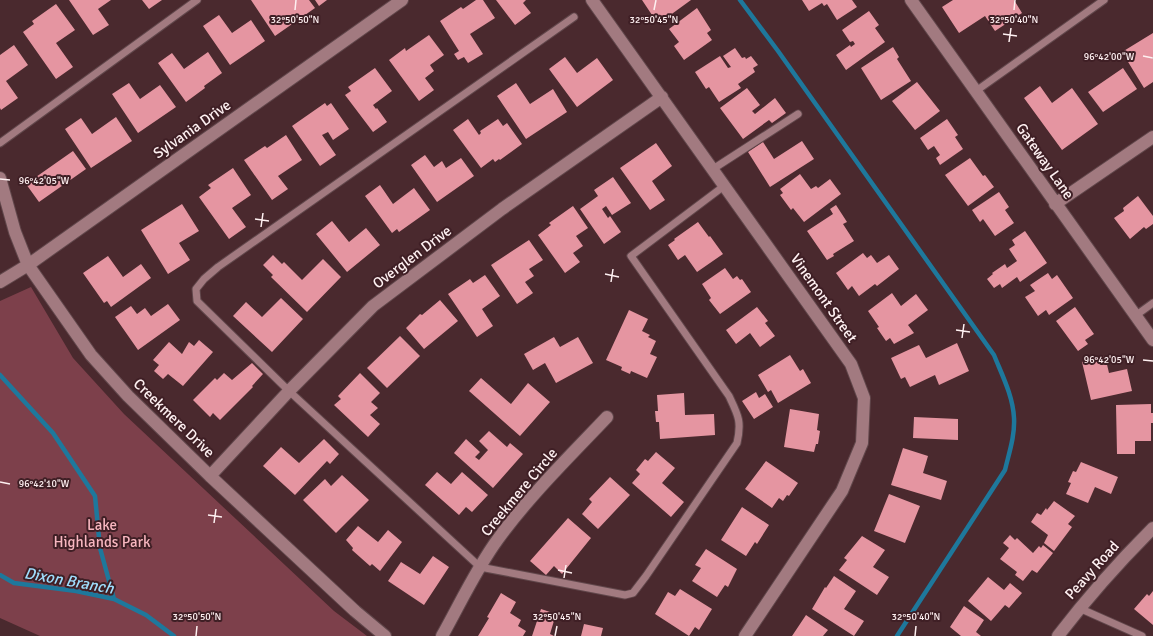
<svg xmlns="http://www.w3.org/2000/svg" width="1153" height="636" font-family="Signika,sans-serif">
	<rect width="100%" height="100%" fill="#4a292e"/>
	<path fill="#7d404b" d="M31 287 73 358 124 414 334 611 367 636H40L0 618V301Z"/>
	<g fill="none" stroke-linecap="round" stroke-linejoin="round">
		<path stroke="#1e789c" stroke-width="4.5" d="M740 0 778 51 994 355C1002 375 1013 396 1014 418 1015 436 1009 453 1005 470L897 636
			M0 375 53 433 95 496 100 548 114 599
			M0 575 14 583 76 591 114 599 146 615 174 636"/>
	</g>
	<path fill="#e595a1" d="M69 0H111L98 9 109 25 93 35Z
		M142 0H162L149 9Z
		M251 0H309L315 8 275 36Z
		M315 0H327L319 6Z
		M476 0H483L495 18 470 34 483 54 468 63 464 57 458 60 454 54 459 51 440 21 461 7 463 9Z
		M496 0H526L523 3 531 13 515 25Z
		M642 0H691L658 24Z
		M802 0H852L857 7 837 20 827 4 824 6 822 3 809 11Z
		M953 0H1014L1022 13 995 31 985 16 959 33 942 7Z
		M56 4 75 30 56 43 73 67 56 79 23 32 34 24 32 21Z
		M697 8 711 30 707 33 712 40 684 60 674 46 679 42 669 29Z
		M869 11 879 25 875 28 885 42 846 70 836 55 850 45 851 47 855 44 853 41 850 42 842 30Z
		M219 15 232 33 251 20 265 41 230 65 203 26Z
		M1153 33V57H1152L1153 59V82L1144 88 1122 52Z
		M429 35 444 55 430 65 434 71 425 78 434 90 419 101 389 60 405 48 406 51Z
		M14 45 28 65 6 81 18 98 1 110 0 108V55Z
		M893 47 899 57 897 59 911 81 881 100 861 68Z
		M735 48 742 58 745 57 746 59 751 56 758 65 753 68 755 72 738 84 741 88 719 102 709 87 706 89 695 72 720 56 728 68 731 67 723 56Z
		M208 52 222 73 204 86 205 88 186 102 158 63 172 53 184 69Z
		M565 57 577 73 597 58 613 80 577 107 549 69Z
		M375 68 392 91 373 105 376 109 377 108 387 122 373 132 345 95 351 91 348 87Z
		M1123 68 1137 89 1103 112 1088 92Z
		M917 82 940 111 915 130 892 101Z
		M129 83 140 99 160 85 176 107 138 133 112 94Z
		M516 83 530 104 553 89 567 112 526 139 497 96Z
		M1040 86 1052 103 1072 88 1098 124 1062 150 1024 98Z
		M747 88 760 105 752 111 755 114 775 98 786 113 772 123 769 120 743 139 720 108Z
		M325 103 327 106 331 103 349 129 333 140 328 132 322 135 336 155 320 166 292 126Z
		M116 117 132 141 91 168 65 129 81 118 92 134Z
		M468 119 479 135 481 133 480 131 498 119 503 126 507 123 522 144 500 160 499 159 495 162 493 159 481 168 453 130Z
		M947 119 958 135 955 137 963 149 940 165 936 158 940 155 934 146 928 150 920 138Z
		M286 135 302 160 278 176 288 189 272 200 244 160 265 146 267 148Z
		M802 141 814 159 770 187 748 152 763 142 774 159Z
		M656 143 672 166 652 181 665 200 650 210 620 168Z
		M73 151 86 169 39 202 26 184Z
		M425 155 434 167 442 161 446 168 461 158 474 176 437 202 411 165Z
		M970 158 983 176 985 175 994 187 968 206 945 175Z
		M233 168 251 195 232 208 246 227 229 239 199 197 211 188 208 185Z
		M800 174 811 189 816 186 818 188 830 179 841 194 804 222 793 208 791 210 780 195 783 193 780 189Z
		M613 177 631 203 612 215 606 206 602 209 608 218 610 216 621 232 604 244 580 209 598 196 594 190Z
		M380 185 393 204 414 188 430 210 399 232 397 229 392 233 365 196Z
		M999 192 1009 207 1005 210 1014 223 995 236 983 219 980 222 972 210Z
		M1138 196 1153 216V224L1146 229 1144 227 1130 239 1114 218 1124 211 1123 208Z
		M182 204 199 231 179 243 190 260 168 274 141 230Z
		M836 205 847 222 843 224 854 241 833 254 834 256 827 260 807 231 833 214 830 209Z
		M573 206 588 228 576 236 583 246 573 253 580 262 565 273 538 235 551 225 549 223Z
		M332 221 349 242 366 228 380 245 347 272 316 234Z
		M698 222 709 237 710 236 723 254 697 272 685 255 678 260 668 245 675 240 674 239Z
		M1025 231 1047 263 1020 282 1017 277 1002 288 1000 284 994 288 987 279 993 274 992 273 1005 264 1007 268 1017 261 1009 249 1015 245 1012 240Z
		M529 240 543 260 529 269 534 276 525 282 533 293 517 304 491 265Z
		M863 253 867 258 871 255 877 263 889 255 899 269 877 286 875 284 859 296 852 286 848 290 836 273Z
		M273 255 282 264 284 262 302 280 323 259 341 277 307 312 271 277 273 275 263 265Z
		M108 256 123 277 141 264 151 278 111 307 107 301 104 303 83 273Z
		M725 268 733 279 737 276 740 280 742 279 751 292 720 314 709 300 711 298 702 284Z
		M1048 273 1052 279 1057 275 1073 298 1049 315 1046 310 1038 316 1025 297 1035 291 1030 285Z
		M485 275 500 296 482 309 493 326 477 337 448 294 470 279 473 283Z
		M892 293 901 306 916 294 928 310 908 325 914 333 894 344 890 338 886 341 877 328 879 327 868 311Z
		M281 298 303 319 272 352 233 316 246 302 262 317Z
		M440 300 458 321 424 349 406 328 420 314 422 315Z
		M168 304 180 320 138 350 115 317 131 306 137 314 145 308 151 316Z
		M757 307 768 321 765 323 775 336 760 347 750 333 736 344 726 330Z
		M1075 307 1094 334 1085 340 1088 344 1078 351 1056 321Z
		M629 310 648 319 642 331 650 335 648 337 656 341 650 354 657 357 647 378 631 371 630 374 621 370 622 367 606 360Z
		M400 336 420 356 387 388 367 368Z
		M554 337 560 347 578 337 593 363 556 383 545 363 533 370 524 354Z
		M199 340 213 352 183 386 168 374 163 379 154 371 159 365 153 360 169 342 182 354 189 342 194 346Z
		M957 343 969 371 939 385 935 375 910 387 905 377 901 379 891 358 919 345 926 358Z
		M790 355 800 371 803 369 811 383 778 403 771 390 768 392 758 375Z
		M1105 356 1109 373 1127 369 1132 391 1091 400 1082 362Z
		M252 363 263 374 252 386 253 387 220 420 213 413 210 417 193 400 215 378 217 380 224 373 232 380Z
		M360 373 380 393 371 402 378 408 370 415 380 424 368 437 334 405 341 399 338 396Z
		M481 378 511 404 528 383 550 402 520 436 469 391Z
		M756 392 759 398 765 394 773 407 754 419 742 401Z
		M684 393 685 415 714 414 715 435 660 439 659 422H656L655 411H658L657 395Z
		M1151 404V413H1153V423H1151V441H1135V454H1117L1116 405Z
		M790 409 819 414 817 430 820 431 818 444H816L814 452 784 447Z
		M914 417 958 419V440L913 438Z
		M489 431 507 447 510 443 523 454 493 488 454 453 466 439 480 452 475 457 479 460 488 450 479 441Z
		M324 439 339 454 330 464 327 461 295 495 263 466 281 447 299 463Z
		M903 448 928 456 923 473 947 481 941 500 891 485Z
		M656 452 675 468 662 483 684 502 671 517 632 483 640 474 636 470 645 459 648 461Z
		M766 461 798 483 789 496 787 495 783 501 779 498 772 508 745 489Z
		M1081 462 1118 477 1111 494 1095 487 1088 503 1066 494 1071 483 1068 482 1073 471 1076 472Z
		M437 472 451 484 462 472 488 495 472 512 466 507 459 515 425 485Z
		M342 475 369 500 336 533 303 500 325 479 331 486Z
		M610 477 630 495 598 529 582 514 592 502 589 499Z
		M889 494 920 506 905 543 874 531Z
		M1054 501 1075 516 1068 524 1072 527 1054 551 1044 543 1048 535 1031 522 1037 513 1041 515 1046 508 1047 510Z
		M742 507 769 525 757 544 755 542 746 556 721 540Z
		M568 518 591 538 562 574 554 566 546 575 530 561Z
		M358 526 378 542 388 530 402 542 380 571 372 564 370 566 352 550 353 548 346 540Z
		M1010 535 1015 540 1017 538 1033 553 1039 546 1041 548 1043 545 1053 553 1037 573 1032 570 1023 581 1015 575 1017 572 1000 559 1009 548 1003 543Z
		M862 536 885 550 873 567 889 577 877 595 839 570 847 560 844 558Z
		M706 549 737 569 728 587 725 585 717 597 692 581 701 568 695 565Z
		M433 556 449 567 424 605 388 581 401 562 420 574Z
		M834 576 856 591 844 609 864 621 854 636 812 609 825 587 826 588Z
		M988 577 1004 590 1010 583 1022 593 1009 608 1005 605 991 621 968 601Z
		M680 589 712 609 699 630 695 627 689 636 655 614 668 592 675 596Z
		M1153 591V625L1134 609 1147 594 1149 596Z
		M501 593 516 602 510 613 521 620 518 626 526 631 523 636H478L489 618 487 617Z
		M964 606 984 620 976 632 981 636H961L950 627Z
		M541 609 556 614 550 634 554 636H532Z
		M806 615 828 630 823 636H792Z
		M584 624 603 628 601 636H581Z"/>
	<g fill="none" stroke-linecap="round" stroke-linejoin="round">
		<defs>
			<path id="lane" d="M574 17 218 267 204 279 196 289 197 301 289 391 480 567 625 595 633 593 646 576 737 443C742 421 738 415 729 396L631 256 724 186
				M976 91 1104 0
				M0 143 197 0
				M713 169 798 114
				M1135 316 1153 303
				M1079 608 1142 636"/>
			<path id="street" d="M592 0 851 364 864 398 862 443 842 491 745 636
				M911 0 1153 340
				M0 178 15 232 28 265 91 355 128 396 210 476 355 611 385 636
				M1055 204 1153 137
				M0 282 28 265 402 0
				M210 476 289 391 373 306 502 209 662 97
				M442 636C460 604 476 569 498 539 530 495 570 456 607 417"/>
			<path id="secondary" d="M1058 636C1087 598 1119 562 1153 528"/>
		</defs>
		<use href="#lane" stroke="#61474b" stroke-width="9"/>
		<use href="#street" stroke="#61474b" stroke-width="14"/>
		<use href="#secondary" stroke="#61474b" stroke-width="14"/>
		<use href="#lane" stroke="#a27a80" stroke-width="7"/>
		<use href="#street" stroke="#a27a80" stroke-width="12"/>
		<use href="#secondary" stroke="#a27a80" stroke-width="12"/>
	</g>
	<path fill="none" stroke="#fef0f1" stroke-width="1.5" d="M295 10 296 0M654 10 656 0M1014 10 1015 0M1003 34 1017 36M1009 42 1011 28M1143 56 1153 58M0 179 10 180M255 219 269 221M261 227 263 213M605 274 619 277M611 282 613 269M956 330 970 332M962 338 964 324M1143 360 1153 361M0 482 10 484M208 515 222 517M214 523 216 509M558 570 572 573M564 578 566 565M196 636 197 626M555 636 557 626M915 636 916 626"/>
	<g text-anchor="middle" stroke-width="4" stroke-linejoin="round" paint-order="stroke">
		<g font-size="15" fill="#fef0f1" stroke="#3f1f25">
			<text transform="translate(192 129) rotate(-35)" y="5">Sylvania Drive</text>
			<text transform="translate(1045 161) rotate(55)" y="5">Gateway Lane</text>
			<text transform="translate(412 257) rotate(-37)" y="5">Overglen Drive</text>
			<text transform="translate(824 298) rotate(55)" y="5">Vinemont Street</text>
			<text transform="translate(174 418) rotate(44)" y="5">Creekmere Drive</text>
			<text transform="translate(519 492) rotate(-50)" y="5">Creekmere Circle</text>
			<text transform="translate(1092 570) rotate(-48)" y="5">Peavy Road</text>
		</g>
		<g font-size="15" fill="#f8b7c0" stroke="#3f1f25">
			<text x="102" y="530">Lake<tspan x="102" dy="17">Highlands Park</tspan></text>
		</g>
		<g font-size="16" font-style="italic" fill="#9fddfc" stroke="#3f1f25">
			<text transform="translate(69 580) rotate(10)" y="6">Dixon Branch</text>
		</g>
	</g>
	<g font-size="10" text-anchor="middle" fill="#fef0f1" stroke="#3f1f25" stroke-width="4" stroke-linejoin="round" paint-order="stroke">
		<text x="295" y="23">32°50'50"N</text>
		<text x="654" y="23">32°50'45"N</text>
		<text x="1014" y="23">32°50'40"N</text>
		<text x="1109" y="60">96°42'00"W</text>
		<text x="44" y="184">96°42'05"W</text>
		<text x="1109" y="363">96°42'05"W</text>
		<text x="44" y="487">96°42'10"W</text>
		<text x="197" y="620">32°50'50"N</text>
		<text x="557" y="620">32°50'45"N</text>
		<text x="916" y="620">32°50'40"N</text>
	</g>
</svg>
